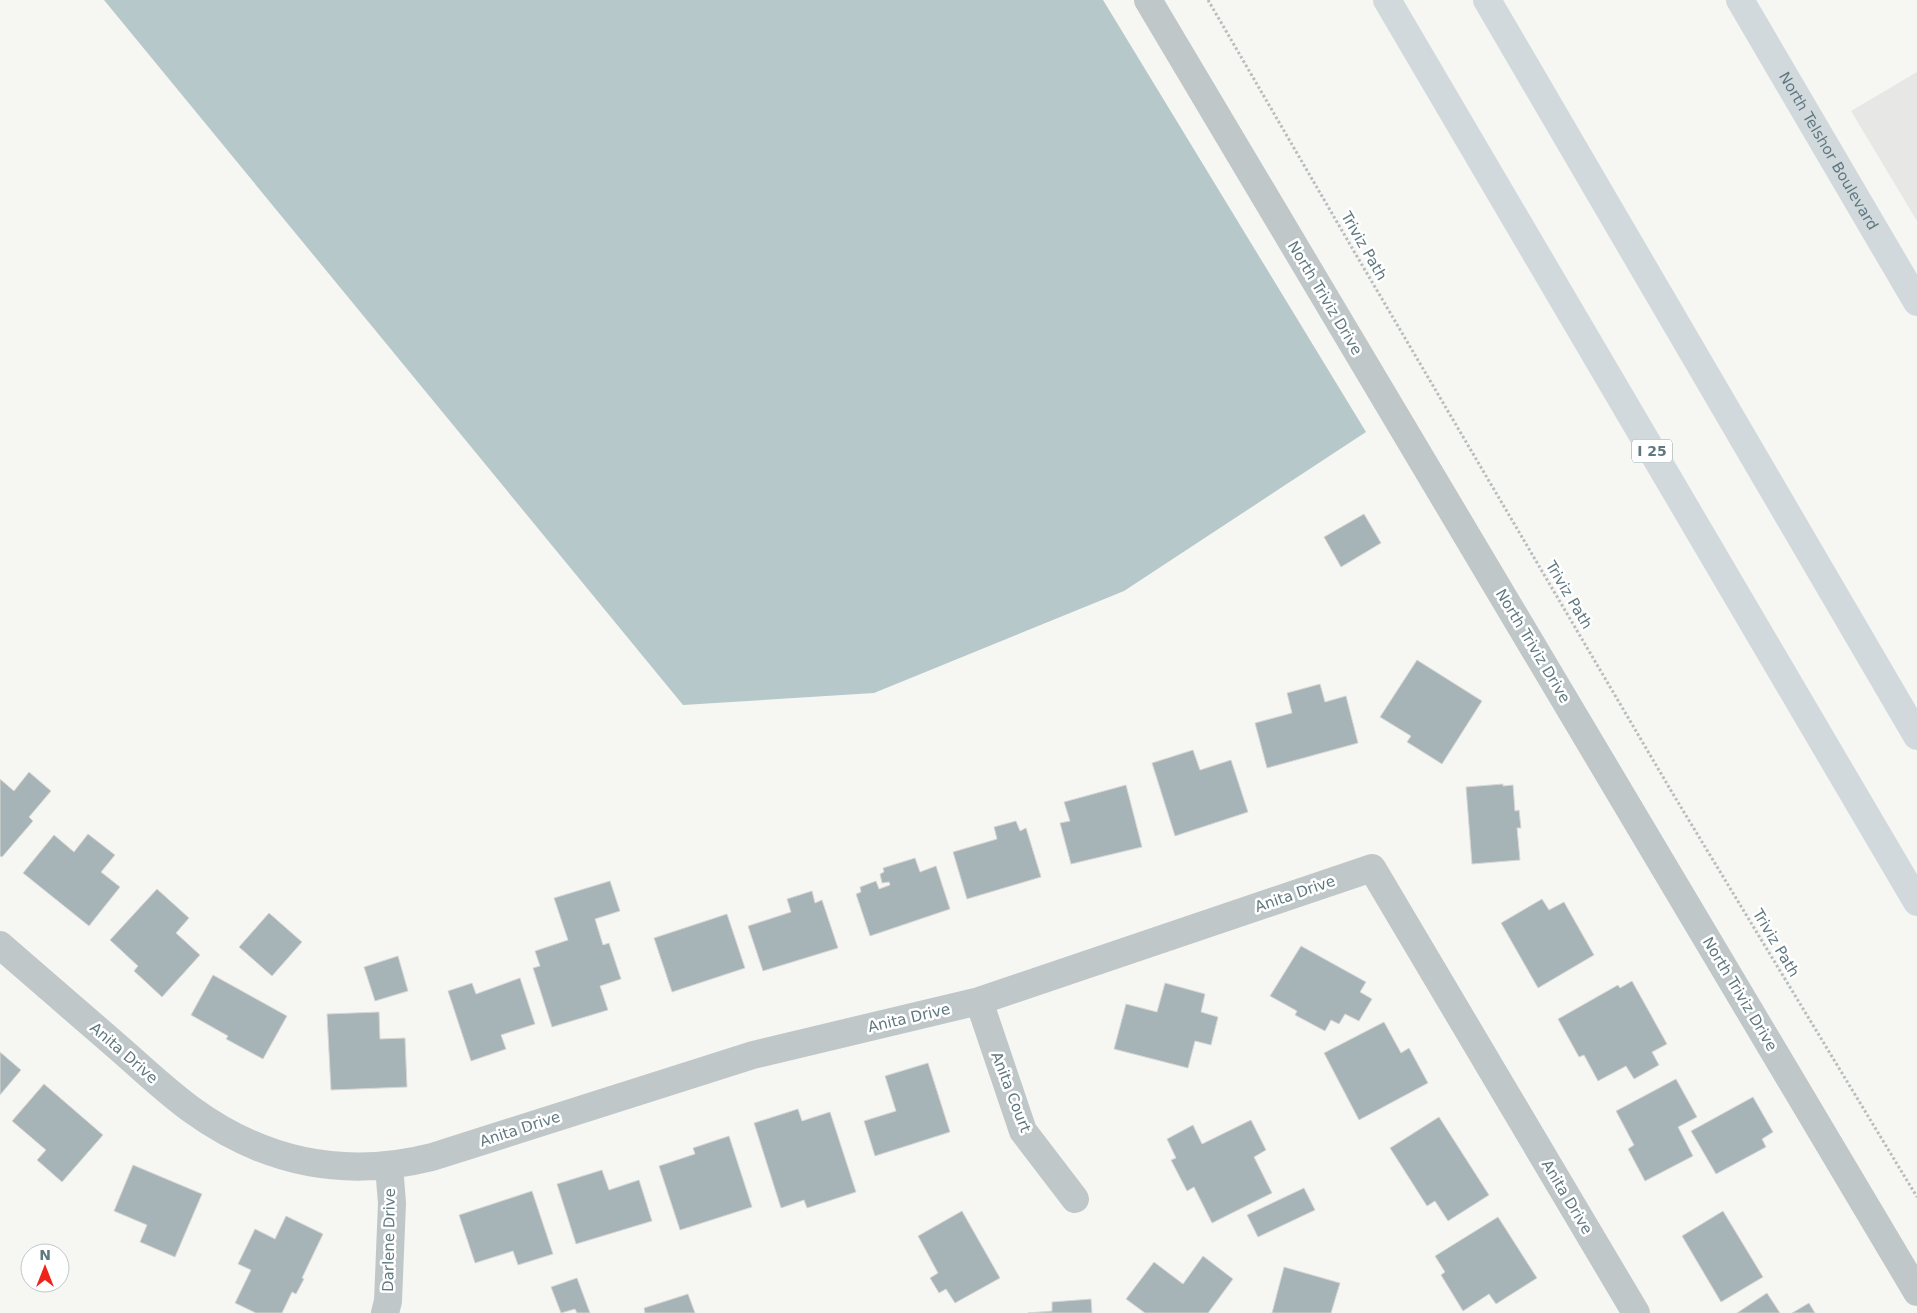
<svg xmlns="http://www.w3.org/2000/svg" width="1917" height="1313" font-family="'DejaVu Sans',sans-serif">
	<rect width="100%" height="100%" fill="#f6f6f3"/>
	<path fill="#e7e7e6" d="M1917 72V221L1851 111Z"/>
	<path fill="#b6c8ca" d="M104 0H1103L1366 432 1124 591 874 693 683 705Z"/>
	<path fill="#a7b4b7" stroke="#d8d7d5" d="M1364 514 1381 543 1341 567 1324 537Z
		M1417 660 1482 701 1442 764 1407 742 1411 736 1380 717Z
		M1320 684 1325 702 1346 696 1358 743 1267 768 1255 723 1292 713 1287 693Z
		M1193 750 1200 770 1231 760 1248 812 1175 836 1152 763Z
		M29 772 51 791 29 817 33 821 2 857 0 856V779L14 791Z
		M1503 784V786L1513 785 1515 811 1519 810 1521 828H1517L1520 860 1472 864 1466 787Z
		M1126 785 1142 847 1071 864 1060 823 1070 821 1064 802Z
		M1016 821 1020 831 1026 828 1041 877 967 899 953 852 997 839 994 827Z
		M88 834 115 855 101 872 120 887 89 926 23 873 54 835 74 852Z
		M915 858 920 872 936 866 950 909 870 936 856 894 861 892 860 887 876 881 879 889 890 885 889 882 882 883 880 874 884 872 883 868Z
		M610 881 620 911 595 919 603 945 609 943 621 979 600 986 608 1010 552 1027 533 968 540 966 535 951 568 940 554 898Z
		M157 889 189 918 176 933 200 955 162 997 134 971 138 966 110 940Z
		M812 891 815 903 822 900 838 948 763 971 748 926 791 912 787 899Z
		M1542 899 1549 910 1564 902 1594 955 1538 988 1501 923Z
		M269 913 302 942 272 976 239 947Z
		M727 914 745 968 672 992 654 938Z
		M1301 946 1366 982 1360 992 1372 999 1359 1021 1345 1014 1339 1024 1331 1020 1325 1031 1295 1015 1297 1011 1270 996Z
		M398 956 408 991 375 1001 364 967Z
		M213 975 287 1016 263 1059 226 1039 228 1036 191 1015Z
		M520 978 535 1024 501 1035 506 1049 471 1061 448 991 472 983 476 994Z
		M1632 981 1667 1044 1652 1052 1659 1065 1634 1079 1626 1066 1598 1081 1584 1055 1579 1057 1558 1019 1618 985 1620 988Z
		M1165 983 1205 994 1201 1012 1218 1017 1211 1045 1195 1041 1188 1068 1114 1049 1126 1004 1157 1012Z
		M379 1012 380 1039 405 1038 407 1087 331 1090 327 1014Z
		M1384 1022 1401 1053 1409 1048 1428 1083 1359 1120 1324 1053Z
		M0 1052 21 1070 0 1095Z
		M928 1063 950 1132 875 1156 864 1121 896 1111 885 1076Z
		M1676 1079 1697 1117 1678 1127 1693 1156 1645 1181 1628 1149 1634 1145 1616 1111Z
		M44 1084 103 1135 62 1182 37 1160 46 1150 12 1121Z
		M1753 1097 1773 1132 1762 1139 1766 1147 1716 1174 1691 1131Z
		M798 1109 802 1121 830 1112 856 1192 807 1208 804 1200 781 1208 754 1123Z
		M1439 1117 1489 1195 1448 1221 1435 1201 1427 1206 1390 1148Z
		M1251 1120 1266 1150 1254 1157 1272 1193 1212 1223 1194 1187 1187 1191 1171 1160 1176 1158 1167 1139 1193 1125 1202 1144Z
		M729 1136 752 1207 680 1230 659 1166 695 1154 693 1148Z
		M133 1165 202 1194 175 1257 140 1242 147 1225 114 1211Z
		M602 1170 609 1190 639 1180 652 1221 576 1244 557 1184Z
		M1304 1188 1315 1210 1258 1237 1247 1215Z
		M532 1191 553 1254 518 1265 513 1251 475 1263 459 1215Z
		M962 1211 1000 1278 955 1303 946 1289 939 1293 930 1278 938 1273 918 1236Z
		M1723 1211 1763 1277 1721 1302 1682 1236Z
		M286 1216 323 1234 302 1278 304 1279 296 1294 292 1292 282 1313H256L235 1303 251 1270 238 1264 255 1229 275 1239Z
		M1498 1217 1537 1278 1496 1304 1489 1294 1463 1311 1441 1275 1445 1272 1435 1256Z
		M1203 1256 1233 1279 1208 1313H1145L1126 1299 1154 1262 1183 1284Z
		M1284 1267 1340 1283 1331 1313H1272Z
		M577 1278 590 1313H577L575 1309 561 1313 551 1287Z
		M1767 1293 1780 1313H1737Z
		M688 1294 695 1313H645L644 1308Z
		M1091 1299 1092 1313H1028L1052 1311V1302Z
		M1809 1303 1815 1313H1792Z"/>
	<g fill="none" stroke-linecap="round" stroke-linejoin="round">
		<path stroke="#b8bdbf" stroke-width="3" stroke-dasharray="2.5 2.5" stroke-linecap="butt" d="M1208 0 1355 253 1673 794 1917 1197"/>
		<path stroke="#c0c7c9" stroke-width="28" d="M0 945C40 980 80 1014 120 1049 144 1070 167 1092 192 1110 265 1163 345 1179 432 1157L753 1055 979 1001 1372 868 1636 1313
			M979 1001 1023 1131 1075 1199
			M385 1313 388 1301 392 1203 389 1166"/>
		<path stroke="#c0c7c9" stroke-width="28" d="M1148 0 1917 1292"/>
		<path stroke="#d2d9dc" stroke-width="28" id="s1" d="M1740 0 1917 302"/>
		<path stroke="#d2d9dc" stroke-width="28" d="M1387 0 1917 902
			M1487 0 1917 736"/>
	</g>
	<g text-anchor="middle" stroke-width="5" stroke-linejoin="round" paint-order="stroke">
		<rect fill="#fff" stroke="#8fa0a6" stroke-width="1" x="1632" y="439.5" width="40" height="23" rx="4"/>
		<g font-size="14" font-weight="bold" fill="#5f7880">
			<text x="1652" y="456">I 25</text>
		</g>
		<g font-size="15" fill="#5f7880" stroke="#fff">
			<text dy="5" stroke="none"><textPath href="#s1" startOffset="175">North Telshor Boulevard</textPath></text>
			<text transform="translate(1364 246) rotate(60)" y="5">Triviz Path</text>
			<text transform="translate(1325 298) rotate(59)" y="5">North Triviz Drive</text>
			<text transform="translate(1569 595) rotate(59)" y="5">Triviz Path</text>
			<text transform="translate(1533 646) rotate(59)" y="5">North Triviz Drive</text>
			<text transform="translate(1295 894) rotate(-19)" y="5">Anita Drive</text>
			<text transform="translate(1776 943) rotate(59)" y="5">Triviz Path</text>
			<text transform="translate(1740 994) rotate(59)" y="5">North Triviz Drive</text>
			<text transform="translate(909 1018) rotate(-13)" y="5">Anita Drive</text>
			<text transform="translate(124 1053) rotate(41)" y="5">Anita Drive</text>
			<text transform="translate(1011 1092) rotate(69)" y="5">Anita Court</text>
			<text transform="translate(520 1129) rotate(-18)" y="5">Anita Drive</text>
			<text transform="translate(1567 1197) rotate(59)" y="5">Anita Drive</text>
			<text transform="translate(389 1240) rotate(-89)" y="5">Darlene Drive</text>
		</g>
	</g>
	<g transform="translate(45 1268)"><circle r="24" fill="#ffffff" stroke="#bfc9cc"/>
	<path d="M0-4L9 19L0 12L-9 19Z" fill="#ef231a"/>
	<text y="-8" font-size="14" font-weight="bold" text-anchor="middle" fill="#5f7880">N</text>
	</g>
</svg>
